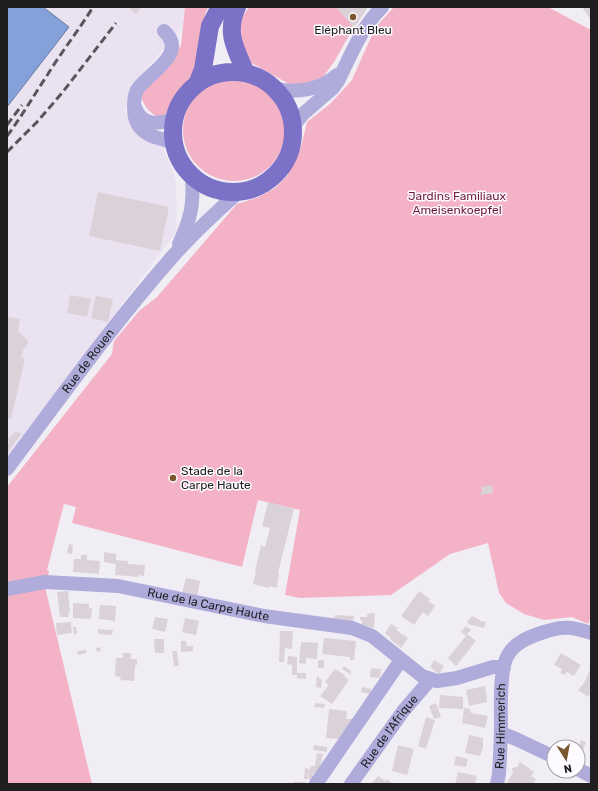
<svg xmlns="http://www.w3.org/2000/svg" width="598" height="791" font-family="Rubik,sans-serif">
	<rect width="100%" height="100%" fill="#f1edf5"/>
	<path fill="#ebe2f1" d="M7 7H185L182 28 138 78 132 89 125 112 139 133 161 141 176 181 177 231 7 457Z"/>
	<path fill="#f4b2c7" d="M185 7H208L205 15 202 33 199 62 191 77 180 88 166 114 158 117C148 112 143 105 140 93L173 59 181 45Z
		M249 7H368L351 32 334 62 323 77 304 84H289L250 62 243 51 239 22Z
		M394 7H548L591 30V617L588 624 572 617 544 620 524 614 506 603 499 593 488 543 450 554 391 595 300 598 285 595 300 510 258 500 242 567 72 523 76 507 64 504 47 570 49 571 48 576 7 584V487L112 354 114 341 139 311 157 297 237 204 259 197 275 188 287 176 301 147 307 122 331 103 352 80 375 28Z
		M183 130a51 51 0 1 1 102 0a51 51 0 1 1-102 0Z
		M45 587 92 784H7V595Z"/>
	<path fill="#84a1d9" stroke="#667aa2" d="M7 7H43L69 27 7 107Z"/>
	<path fill="#dad2d8" d="M128 7H142L136 14Z
		M336 7H368L354 28Z
		M582 7H591V20Z
		M98 192 169 207 160 251 89 236Z
		M70 295 91 299 87 317 67 313Z
		M96 296 113 299 108 322 91 318Z
		M8 317 20 319 18 331 29 342 23 350 21 358 25 359 11 419 7 418Z
		M15 432 22 433 7 453V445L10 443 7 440Z
		M481 485 483 487 492 485 493 493 480 495 482 491Z
		M268 502 294 509 278 573H279L277 588 269 586V588L253 584 256 571H255L261 545 265 547 270 528 262 526Z
		M69 544 73 545 72 554 67 553Z
		M104 552 116 554V560L128 561V564L145 565 144 576 139 575V577L115 575 116 564 104 562Z
		M81 555H87V560L100 561 99 574 73 572 74 559H81Z
		M186 578 200 581 197 597 182 593Z
		M68 591 70 613H68L69 617H60L57 592Z
		M419 591 430 599 428 601 435 606 428 616 423 612 414 625 401 616Z
		M73 603 89 604V608H92L91 619 73 618Z
		M100 605 116 606 115 621 99 619Z
		M370 613H375L374 628 362 625V620H360V617H367V615Z
		M335 615 354 616 353 623 334 621Z
		M472 616 480 620V621L486 622 484 628 468 624 467 622Z
		M155 617 168 619 165 632 152 629Z
		M185 618 199 621 196 635 182 632Z
		M71 622 72 633 57 635 56 623Z
		M391 624 398 628 396 630 408 638 401 648 390 639 391 638 385 633Z
		M466 626 471 630 467 634 476 641 456 666 448 658 466 636 461 632Z
		M73 627H76L77 634H74Z
		M98 629 113 630 112 635 98 634Z
		M280 631H293L292 649 285 648 284 662H279Z
		M324 638 356 641 354 660H350V657L322 654Z
		M154 639H164V653H155Z
		M181 641H186L187 646H193V651L181 652Z
		M301 642 318 643 317 659 306 658V664L299 663Z
		M100 647 101 651 97 652 96 648Z
		M86 650V653L78 655 77 651Z
		M172 651H177L179 666H174Z
		M123 653H131V659H137V665H135L134 681 120 680 121 677 115 676 116 658H123Z
		M561 653 581 665 574 676 567 672 565 675 560 673 562 669 554 665Z
		M288 656 297 657V673H306V679L297 678V675H292V665L287 664Z
		M318 660H324V668H318Z
		M434 660 444 666 439 674 430 667Z
		M344 666 351 671V675L342 669Z
		M371 668 381 669 380 678 370 677Z
		M591 668V692L588 697 578 690 584 683Z
		M335 669 345 675 344 676 349 680 332 704 320 696 329 685 325 682Z
		M317 676 322 680 321 688 316 687Z
		M485 686 487 702 469 706 466 690Z
		M362 687 371 689 370 694 361 692Z
		M440 695 463 697V709L439 708Z
		M315 703 325 704 324 708 314 707Z
		M436 703 441 717 434 719 429 706Z
		M464 708 470 709 471 713 488 716 485 728 462 723Z
		M329 709 347 711 346 719H354L345 732H343L342 737 340 739 326 738Z
		M426 717 435 720 426 749 418 746Z
		M469 735 483 738V747L480 756 465 753Z
		M581 740 586 742 582 752 578 750Z
		M314 745 327 747V752L313 750Z
		M398 745 414 749 407 775 392 771Z
		M317 753 323 754 318 774 313 773V781L309 780V771L311 766H315Z
		M456 756 468 759 466 767 454 765Z
		M520 762 534 772 531 776 536 779 533 784H510L507 782 513 773 512 768 517 767Z
		M305 768 309 769 308 779H304Z
		M458 772 477 776 475 784H455Z
		M378 776 385 781 387 779 393 784H371Z
		M294 782H305V784H294Z"/>
	<g fill="none" stroke-linecap="round" stroke-linejoin="round">
		<g stroke="#afacdc" stroke-width="14">
			<path d="M164 31C189 54 148 73 137 90 134 96 134 102 134 108 134 133 153 138 174 142"/>
			<path d="M276 89C297 93 320 90 337 75"/>
			<path d="M135 107C142 127 158 124 175 119"/>
			<path d="M293 126 303 114 333 88 338 81C351 55 361 28 382 7"/>
			<path d="M179 244C191 218 194 205 192 176"/>
			<path id="s1" d="M7 469C61 397 114 323 173 256 194 233 216 212 239 192"/>
			<path id="s2" d="M7 589 45 582 118 586 264 616 352 628 372 636 422 676 437 681 457 678 493 667H504"/>
			<path d="M501 733 516 739 554 757"/>
			<path d="M578 769 591 776"/>
			<path d="M316 784 401 660"/>
			<path id="s3" d="M351 784 404 710 430 680"/>
			<path id="s4" d="M497 784 499 774C500 757 501 741 501 725 501 707 499 669 508 655 514 643 529 637 541 633 561 626 571 626 591 633"/>
		</g>
		<path stroke="#7b71c6" stroke-width="18" d="M237 7C225 33 236 50 246 73
			M173 132a60 60 0 1 1 120 0a60 60 0 1 1-120 0Z
			M197 84 203 69 210 26 220 7"/>
		<path stroke="#59565b" stroke-width="3" stroke-dasharray="8 4" stroke-linecap="butt" d="M7 125 22 105
			M7 136C22 116 34 95 48 74 62 51 79 30 93 7
			M7 152 37 122 62 93 116 23"/>
	</g>
	<g fill="#79562e" stroke="#fdfbff" stroke-width="1.5">
		<circle cx="353" cy="17" r="4"/>
		<circle cx="173" cy="478" r="4"/>
	</g>
	<g text-anchor="middle" stroke-width="3" stroke-linejoin="round" paint-order="stroke">
		<g font-size="12" fill="#201e21" stroke="#fdfbff">
			<text x="353" y="34">Eléphant Bleu</text>
			<text x="181" y="475" text-anchor="start">Stade de la<tspan x="181" dy="14">Carpe Haute</tspan></text>
		</g>
		<g font-size="12" fill="#6f1d41" stroke="#fdfbff">
			<text x="457" y="200">Jardins Familiaux<tspan x="457" dy="14">Ameisenkoepfel</tspan></text>
		</g>
		<g font-size="12" fill="#201e21" stroke="#fdfbff">
			<text dy="4" stroke="none"><textPath href="#s1" startOffset="135">Rue de Rouen</textPath></text>
			<text dy="4" stroke="none"><textPath href="#s2" startOffset="204">Rue de la Carpe Haute</textPath></text>
			<text dy="4" stroke="none"><textPath href="#s4" startOffset="58">Rue Himmerich</textPath></text>
			<text dy="4" stroke="none"><textPath href="#s3" startOffset="65">Rue de l'Afrique</textPath></text>
		</g>
	</g>
	<rect width="598" height="791" fill="none" stroke="#201e21" stroke-width="16"/>
	<g transform="translate(566 759) rotate(169)"><circle r="19" fill="#fdfbff" stroke="#a5a3a6"/>
	<path d="M0-3L7 15L0 10L-7 15Z" fill="#79562e"/>
	<text y="-6" font-size="11" font-weight="bold" text-anchor="middle" fill="#201e21">N</text>
	</g>
</svg>
